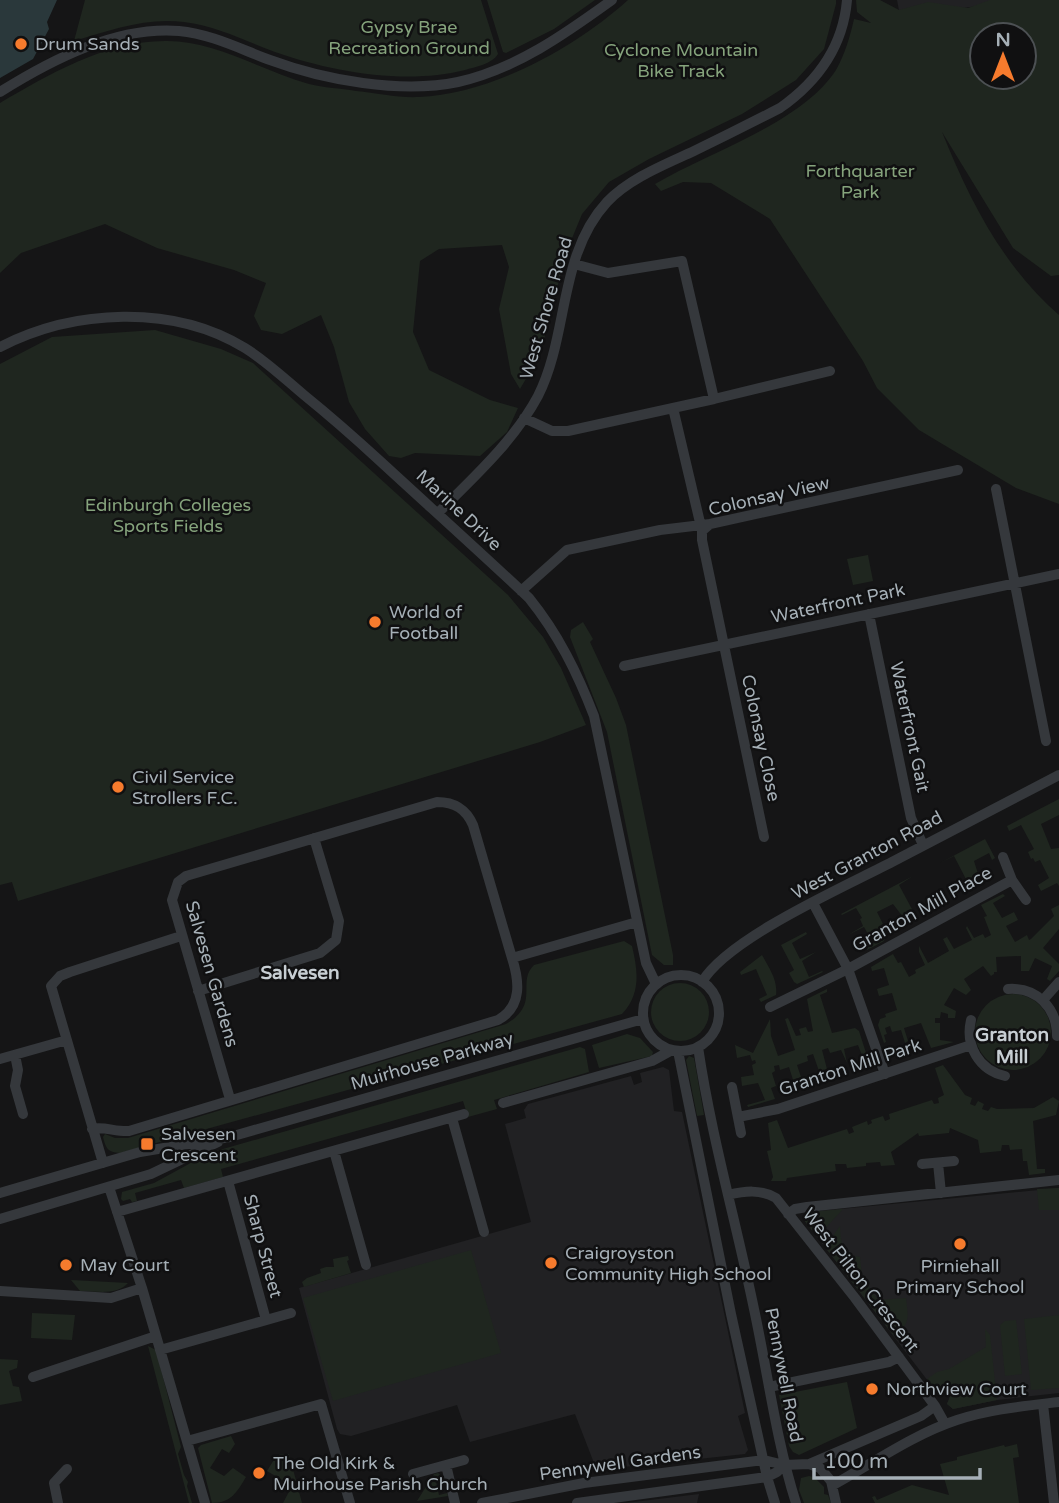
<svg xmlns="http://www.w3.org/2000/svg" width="1059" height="1503" font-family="'Varela Round',sans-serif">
	<rect width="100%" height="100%" fill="#151516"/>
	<path fill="#212123" d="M897 0H1026L900 16Z
		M663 1067 669 1070 674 1111 682 1112 745 1413 738 1416 748 1450 745 1454 605 1469 594 1463 575 1414 470 1442 457 1405 351 1436 340 1434 337 1429 299 1288 531 1222 505 1124 526 1118 524 1110 528 1104 631 1076 634 1085 642 1082 640 1073Z
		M1059 1188V1393L997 1400 953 1409 947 1404 951 1394 935 1390 804 1220 809 1212Z
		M699 1494 697 1503H626Z"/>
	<path fill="#1f261f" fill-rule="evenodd" d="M85 0H481L498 54C492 64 475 67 465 70 406 85 332 72 275 52 245 41 217 26 184 22 147 17 110 30 74 41Z
		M487 0H595L554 29 506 53 503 52Z
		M628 0H836V4L824 49 796 80 742 114 649 159 609 182 582 214 566 253 540 355 520 389 511 374 499 309 509 267 502 245 439 249 420 261 413 332 429 370 490 400 518 408 507 432 480 456 415 453 401 458 389 456 365 429 349 402 334 347 321 315 282 334 261 330 254 316 266 283 234 270 157 248 105 224 21 253 0 273V103C49 74 108 40 167 41 216 41 262 71 309 84 324 88 340 88 356 91 377 93 398 98 419 97 491 94 575 48 628 0Z
		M856 0H880L899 10 928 2 968 8 990 0H1059V275L1051 276 1013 248 942 132C970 201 1002 265 1059 315V504L1016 488 919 430 877 388 863 361 770 219 711 183 683 182 661 191 655 184C709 152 802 123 836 70 845 54 850 37 854 19L871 23 857 12ZM982 35H1024V77H982Z
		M155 330 221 349 253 363 508 595 543 637 561 668 586 725 540 742 18 901 12 882 0 885V364L52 337Z
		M868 555 873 581 853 585 847 559Z
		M583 622 593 639 590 642 616 698 626 725 673 955V965H664L652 955 607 732 570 637 571 630Z
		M1059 799V815L1041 824 1051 849 1059 848V886L1057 883 1041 891 1038 885 1049 878 1040 860 1035 862 1033 858 1031 859 1028 852 1034 849 1021 825 1009 831 1007 826Z
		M985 839 995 858 992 860 989 853 974 861 979 877 968 883 954 856 940 863Z
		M913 876 899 885 913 911 903 917 893 904 877 912 883 924 880 926 885 937 884 941 867 950 866 947 873 943 864 927 848 935 863 926 860 919 862 918 856 908 842 915 841 914Z
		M1003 894 1005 896 993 903 1002 918 1014 912 1018 920 1006 926 1015 942 1027 935 1029 940 1031 939 1054 916 1051 909 1059 905V929L1043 948 1059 964V971L1050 981 1047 979 1052 966 1035 958 1029 971H1021V956L996 957 997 972H994V974L991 976 983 966 964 979 971 990 966 995 954 988 944 1005 956 1011 955 1018H948V1014L941 1012 940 1018H935V1023H940V1040L954 1042 931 1048 921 1023 904 1028 908 1041 905 1043 901 1030 892 1032 890 1026 885 1028 887 1034 884 1035 886 1042 884 1043 878 1025 880 1019 886 1017 885 1014 897 1010 892 993 879 996 877 989 889 985 884 968 872 971 871 967 893 954 898 963 901 962 909 977 916 973 915 970 925 965 919 952V946L928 963 949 951 943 939 947 937 954 949 972 940 966 928 967 926 974 938 983 934 985 938 991 935 984 917 987 916 981 905Z
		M806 932 807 934 792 943 800 959 816 952 802 961 809 977 822 971 823 972 797 984 794 982 789 973 794 970 781 945Z
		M624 941 632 946C638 971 641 994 622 1014L120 1153C108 1152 106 1149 103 1137L105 1134 115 1138H128L506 1024C541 1004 516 982 534 965Z
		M762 955C769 968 778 980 776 995L761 1002 759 999 767 995 756 969 741 975 740 972Z
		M651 1012a29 29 0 1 1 58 0a29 29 0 1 1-58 0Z
		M827 989V992L820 995 832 1033 855 1028 859 1031 867 1056 863 1058 858 1045 844 1049 847 1063 841 1050 830 1053 828 1048 822 1050 827 1069 819 1071 813 1054 807 1056 808 1061 797 1065 801 1077 793 1080 789 1067 780 1070 779 1065 774 1066 775 1071 772 1073 776 1086 771 1088 775 1099 748 1107 747 1105 765 1100 758 1083 742 1086 741 1077 754 1075 752 1065 756 1063 755 1060 752 1061 750 1055 737 1058 735 1045 753 1053 770 1019 771 1036 778 1056 795 1050 785 1019 788 1018 796 1036 801 1035 799 1029 806 1027 808 1032 813 1031 807 999Z
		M975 1032a38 38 0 1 1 76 0a38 38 0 1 1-76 0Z
		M627 1034 640 1038 653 1052 652 1056 599 1068 592 1045Z
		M580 1047 585 1049 589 1072 494 1100 497 1109 468 1117 463 1101 221 1169 223 1177 184 1188 181 1180 135 1193 137 1201 132 1202 130 1199 123 1201 121 1199 122 1192 154 1183 209 1153Z
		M689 1056 694 1058 704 1115 697 1116 686 1060Z
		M943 1065 965 1095 972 1098 970 1104 975 1106 978 1101 984 1104 982 1109 988 1111 991 1107 997 1109 1034 1108 1053 1097 1059 1101 1056 1115 1033 1121 1037 1169H1045V1173L1029 1175 1027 1161H1023L1022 1149 1010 1150 1009 1145H1002L1001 1151 980 1153 978 1140 950 1128 949 1133 919 1136 918 1133 891 1152 895 1165 881 1166 880 1162 866 1163V1166L847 1168 846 1164H835L836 1171 787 1178 786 1181H771L773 1177 767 1151 771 1150 768 1123 777 1120 788 1148 847 1129 849 1134 854 1132 852 1127 867 1121 868 1125 872 1123 871 1120 883 1116 885 1121 890 1119 889 1114 932 1100 934 1104 939 1103 938 1098 944 1095 935 1068Z
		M1059 1188V1210H1039L1037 1189Z
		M843 1209 819 1235 814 1233 804 1220 809 1212Z
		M840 1226C841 1242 841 1255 860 1257L862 1277 878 1300 906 1298C908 1318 911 1323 894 1336L825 1247Z
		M471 1250 501 1353 333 1401 303 1298Z
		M348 1256 349 1260 347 1261 351 1273 304 1287 302 1282 307 1278 321 1273 320 1269 326 1267H334L333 1259Z
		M71 1280 128 1283C116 1296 97 1291 80 1291Z
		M32 1313 75 1315 72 1340 31 1338Z
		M1059 1315V1388L1031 1390 1024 1319Z
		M1016 1320 1022 1374 1005 1376 1000 1325 1005 1321Z
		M985 1329 990 1335 997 1400 953 1409 947 1404 951 1394 935 1390 927 1379 937 1372 949 1369 986 1347Z
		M148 1346 156 1350 181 1447 178 1454 184 1475 188 1482 187 1486 192 1503H189Z
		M0 1359 18 1360 17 1368 9 1371 13 1386 19 1387 22 1401 0 1405Z
		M847 1382 857 1428 799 1455 793 1452 789 1446 779 1395Z
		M231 1436 235 1444 229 1453 222 1449 210 1468 224 1476 233 1468 246 1477C237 1492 231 1503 212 1503L198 1448 201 1445Z
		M1017 1444 1019 1457 1013 1458 1019 1503H875L872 1497 875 1496 877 1500 912 1485 949 1495 940 1464 957 1460V1457L1004 1445 1005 1447Z
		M280 1454H289L302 1503H283L292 1486 267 1471 275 1458Z
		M438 1473 442 1476 435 1478 439 1495 447 1493 448 1496 417 1501 434 1474Z
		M809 1476 814 1477 824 1487V1494L828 1495 831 1503H804L799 1490 801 1478Z"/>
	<path fill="#2a383b" d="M0 0H57L47 22 49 29 33 59 0 78Z"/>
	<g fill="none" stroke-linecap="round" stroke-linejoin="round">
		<path stroke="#35383c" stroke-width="10" d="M0 92C51 60 116 26 179 31 211 34 240 49 270 60 324 80 401 94 458 82 516 69 565 34 612 0
			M0 347C74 309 173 304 245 348 266 361 285 379 304 395 330 416 355 438 380 461 430 507 480 552 529 598 558 634 577 672 594 716L646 963 656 984
			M714 399 830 371
			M673 408 702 531
			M524 418 552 431H568L714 399 682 261 608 273 574 264
			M996 489 1046 741
			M438 513C473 478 514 441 538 396 569 335 558 255 607 202 630 178 664 165 694 151 723 137 751 123 780 108 817 82 843 47 847 0
			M521 591 567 550 660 530 710 524
			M869 614 911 818 923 845
			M624 666 1059 574
			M764 837 702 540V531L710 524 958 470
			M1003 857 1012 880 1026 900
			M813 903 848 969 885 1074
			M643 1013a38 38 0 1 1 76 0a38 38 0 1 1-76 0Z
			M702 982C728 938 844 887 892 862 947 833 1003 804 1059 775
			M1008 989C1037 987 1057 1008 1057 1036
			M198 991 320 953 336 940 339 921 314 838
			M1043 1000 1059 982
			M770 1007 848 969 1012 880
			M971 1020C965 1046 979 1070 1005 1076
			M698 1047C711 1135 736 1222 754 1309 768 1374 776 1440 796 1503
			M678 1051 731 1314 767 1477 775 1503
			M15 1055 18 1070 15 1086 23 1114
			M0 1059 67 1040
			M732 1087 741 1133
			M230 1099 172 900 178 882 186 876 437 802C455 802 466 809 473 825L512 958
			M503 1103 652 1061 672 1050
			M738 1117 778 1109 971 1045
			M452 1118 484 1232
			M92 1129C103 1126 116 1132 129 1131L498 1020C523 1006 519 980 512 958L637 922
			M334 1151 366 1265
			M103 1163 51 986 60 976 70 972 181 936
			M938 1163 941 1193
			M922 1164 954 1161
			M228 1181 266 1320
			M109 1187 142 1288 205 1503
			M0 1193 140 1152 230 1137 643 1019
			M728 1195C745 1191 760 1189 776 1198L855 1298 935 1406 945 1424
			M117 1212 464 1114
			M788 1214 795 1209 807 1207 1059 1180
			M0 1219 151 1174 218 1142
			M0 1291 111 1298 142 1288
			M160 1350 291 1313
			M33 1377 156 1336
			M769 1387 889 1362 899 1357
			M1043 1404 1054 1503
			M187 1441 321 1404 350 1503
			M809 1464 921 1416 935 1406
			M446 1465 455 1503
			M413 1474 464 1460
			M833 1485C873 1463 914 1434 957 1420 990 1409 1025 1406 1059 1402
			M58 1503 54 1483 67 1469
			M482 1503 584 1483 764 1460 784 1465 809 1464 820 1468 831 1481 836 1503
			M577 1503 767 1477 777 1472 784 1465"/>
	</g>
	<g fill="#f67b2d" stroke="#101011" stroke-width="2.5">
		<circle cx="21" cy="44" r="7"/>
		<circle cx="375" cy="622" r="7"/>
		<circle cx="118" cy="787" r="7"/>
		<rect x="140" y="1137" width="14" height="14" rx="3.5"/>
		<circle cx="960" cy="1244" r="7"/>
		<circle cx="551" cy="1263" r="7"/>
		<circle cx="66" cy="1265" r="7"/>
		<circle cx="872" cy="1389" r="7"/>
		<circle cx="259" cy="1473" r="7"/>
	</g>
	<g text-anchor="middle" stroke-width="5" stroke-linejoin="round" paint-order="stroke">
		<g font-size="18" fill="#85a37c" stroke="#101011">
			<text x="409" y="33">Gypsy Brae<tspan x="409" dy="21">Recreation Ground</tspan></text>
			<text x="681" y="56">Cyclone Mountain<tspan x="681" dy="21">Bike Track</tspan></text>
			<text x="860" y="177">Forthquarter<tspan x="860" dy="21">Park</tspan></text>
			<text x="168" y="511">Edinburgh Colleges<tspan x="168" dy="21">Sports Fields</tspan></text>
		</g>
		<g font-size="18" fill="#a6b0b7" stroke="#101011" text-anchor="start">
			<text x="35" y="50">Drum Sands</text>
			<text x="389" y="618">World of<tspan x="389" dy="21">Football</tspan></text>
			<text x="132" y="783">Civil Service<tspan x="132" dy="21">Strollers F.C.</tspan></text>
			<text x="161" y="1140">Salvesen<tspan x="161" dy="21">Crescent</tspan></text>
			<text x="565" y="1259">Craigroyston<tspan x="565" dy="21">Community High School</tspan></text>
			<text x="80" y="1271">May Court</text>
			<text x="960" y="1272" text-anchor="middle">Pirniehall<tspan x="960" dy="21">Primary School</tspan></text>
			<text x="886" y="1395">Northview Court</text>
			<text x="273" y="1469">The Old Kirk &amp;<tspan x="273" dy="21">Muirhouse Parish Church</tspan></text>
		</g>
		<g font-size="18" fill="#a6b0b7" stroke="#101011">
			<text transform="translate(546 308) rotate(-74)" y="6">West Shore Road</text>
			<text transform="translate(769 496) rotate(-13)" y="6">Colonsay View</text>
			<text transform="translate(459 510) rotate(43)" y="6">Marine Drive</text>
			<text transform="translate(838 603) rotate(-12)" y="6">Waterfront Park</text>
			<text transform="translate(910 727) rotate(78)" y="6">Waterfront Gait</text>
			<text transform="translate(761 738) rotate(78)" y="6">Colonsay Close</text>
			<text transform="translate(867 855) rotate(-28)" y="6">West Granton Road</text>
			<text transform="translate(922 909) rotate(-29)" y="6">Granton Mill Place</text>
			<text transform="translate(212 974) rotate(74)" y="6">Salvesen Gardens</text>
			<text transform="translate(432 1061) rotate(-16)" y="6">Muirhouse Parkway</text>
			<text transform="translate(850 1067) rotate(-18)" y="6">Granton Mill Park</text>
			<text transform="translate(263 1246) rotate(75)" y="6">Sharp Street</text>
			<text transform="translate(861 1280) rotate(52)" y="6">West Pilton Crescent</text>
			<text transform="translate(784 1375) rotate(79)" y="6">Pennywell Road</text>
			<text transform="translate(620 1463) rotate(-8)" y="6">Pennywell Gardens</text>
		</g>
		<g font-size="19" font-weight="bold" fill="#c7ced3" stroke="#101011">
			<text x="300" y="979">Salvesen</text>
			<text x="1012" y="1041">Granton<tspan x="1012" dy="22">Mill</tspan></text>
		</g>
	</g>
	<g transform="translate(1003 56)"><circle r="33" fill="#101011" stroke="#4c5053" stroke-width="2"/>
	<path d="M0-5L12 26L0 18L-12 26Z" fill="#f67b2d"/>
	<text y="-10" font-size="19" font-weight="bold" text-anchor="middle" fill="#a6b0b7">N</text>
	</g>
	<path d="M814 1468v10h166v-10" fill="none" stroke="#a6b0b7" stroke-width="3.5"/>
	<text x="824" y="1468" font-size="21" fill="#a6b0b7" stroke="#101011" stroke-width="5" paint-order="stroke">100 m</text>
</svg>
